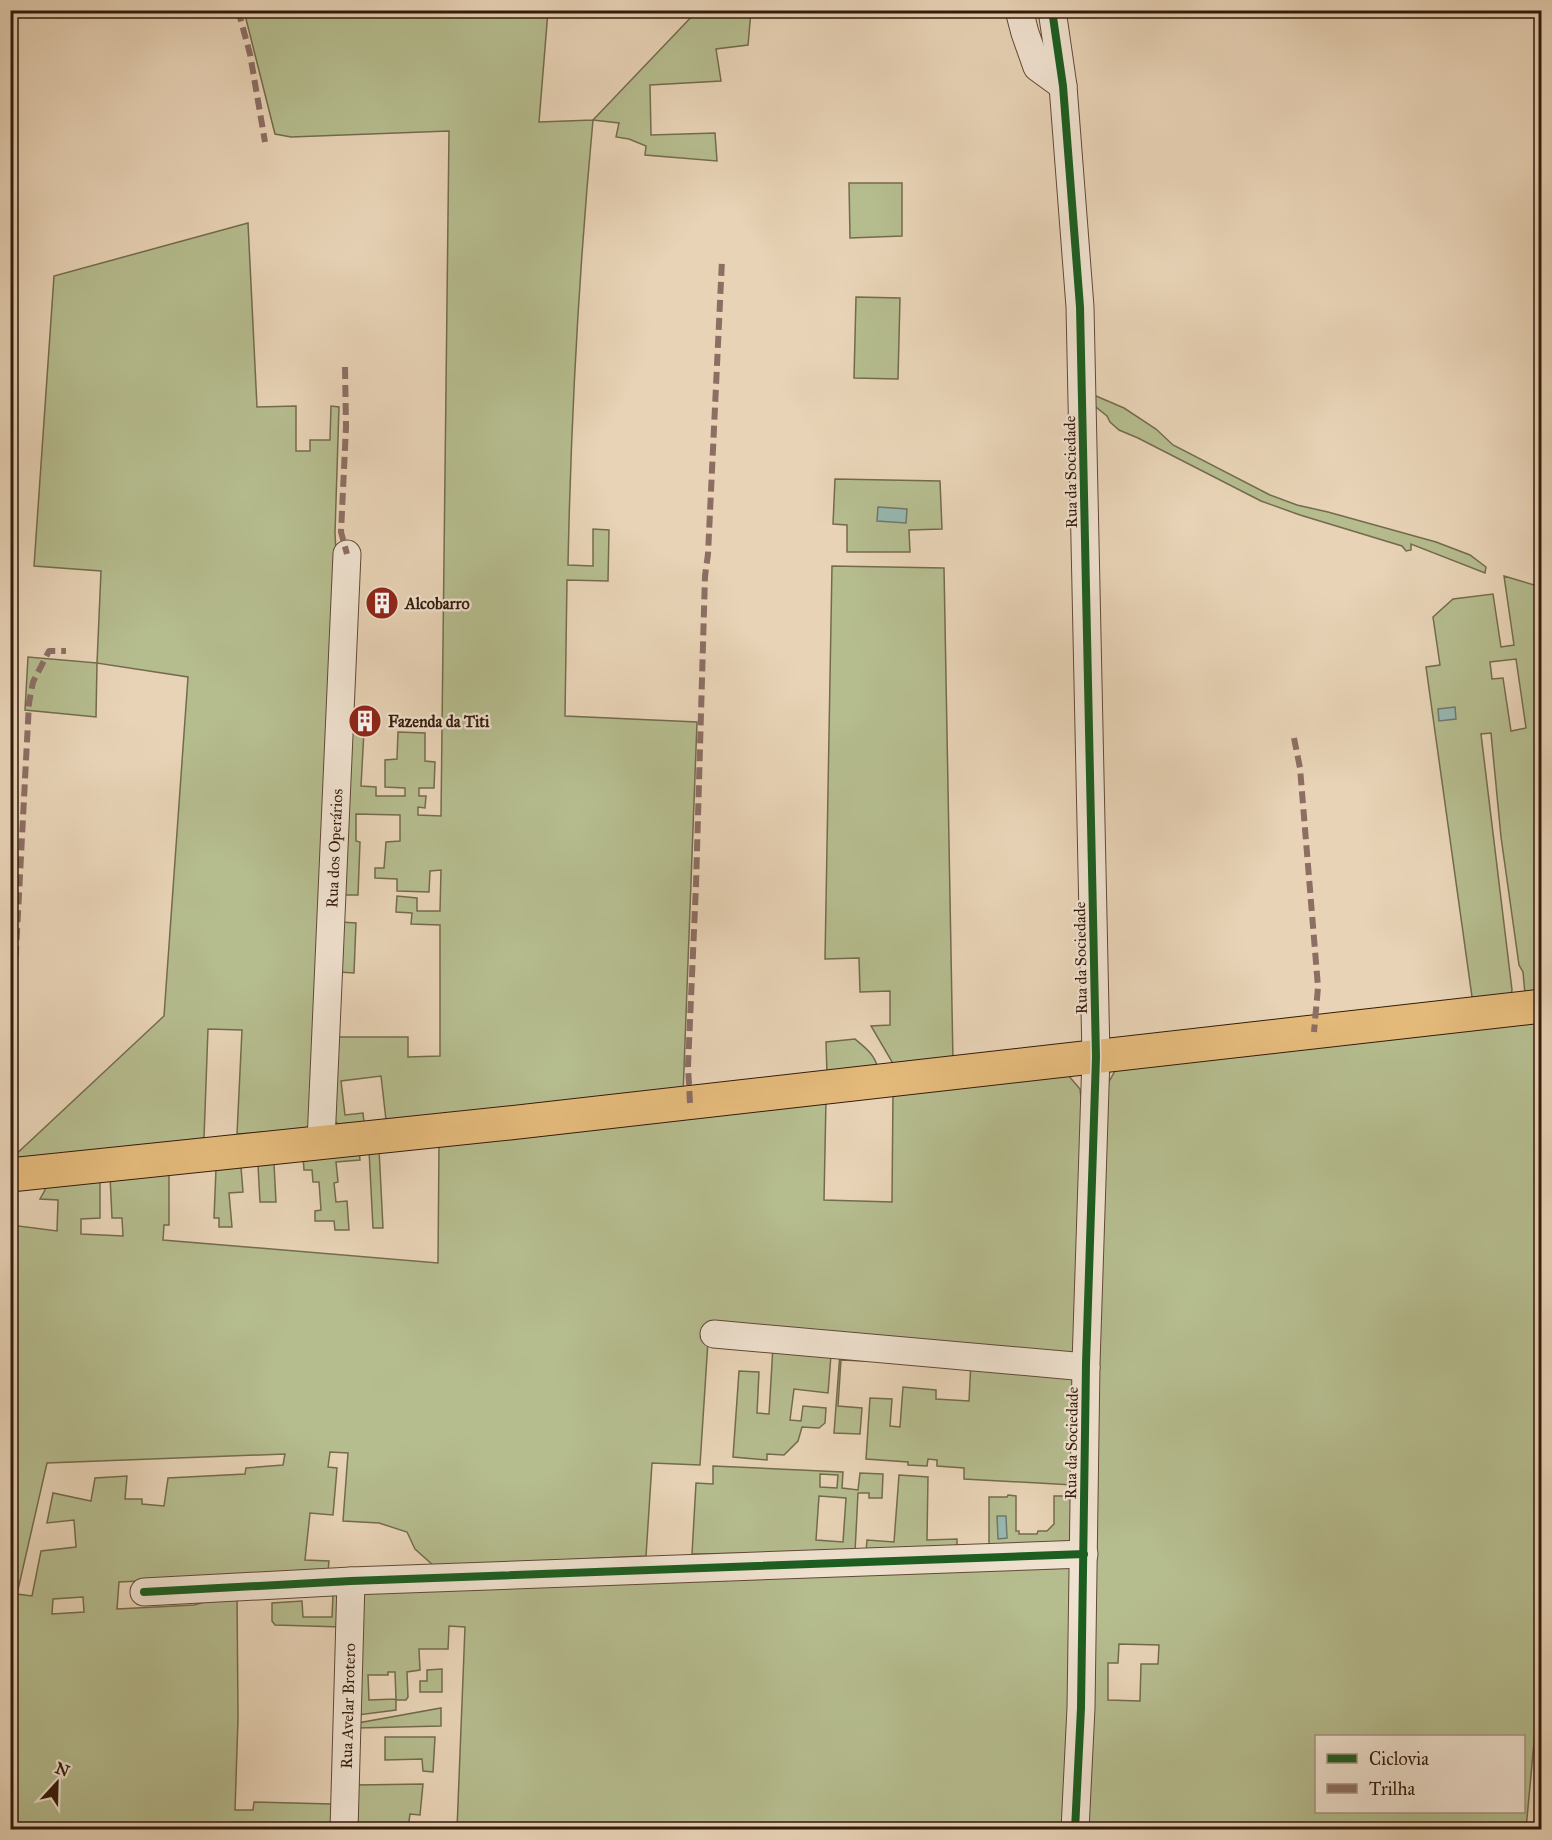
<svg xmlns="http://www.w3.org/2000/svg" width="1552" height="1840" font-family="'IM FELL Great Primer',serif">
	<rect width="100%" height="100%" fill="#e8d3b6"/>
	<filter id="stains"><feTurbulence type="fractalNoise" baseFrequency=".00333" numOctaves="4"/><feColorMatrix values="0 0 0 0 .2 0 0 0 0 .09 0 0 0 0 .02 0 0 0 .5 -.17"/></filter>
	<radialGradient id="worn" r=".72"><stop offset=".6" stop-color="#630" stop-opacity="0"/><stop offset="1" stop-color="#630" stop-opacity=".3"/></radialGradient>
	<path fill="#b5bc8e" stroke="#746b4c" stroke-width="1.5" fill-rule="evenodd" d="M244 11H548L539 122 593 120 697 11H751L748 45 716 49 721 81 650 85 651 135 715 133 717 161 645 155 646 146 629 139 616 137 619 123 593 120C579 269 571 417 568 565L593 566V529L609 530 608 581 567 580 565 716 697 722 683 1095 386 1120 381 1076 341 1081 345 1115 363 1113 364 1122 338 1124 335 1121 336 1037H408V1057L440 1056V925L411 924 412 913 396 912 397 896 417 898V911H440L441 870 430 871 429 892 397 891V879L375 878V868H384L386 842 400 841V815L356 814V841L360 842 358 895H342L349 730 364 731 361 786 376 787V796H405V788L385 787V760L397 759 398 732 425 733V761L435 762 434 788H419V796H426L425 808 418 807V815L441 816 449 131 291 137 275 134Z
		M849 183H902V236L850 238Z
		M248 223 257 407 296 406V451H310V440H330L331 406 339 407 335 533 337 573 310 1129 237 1134 242 1030 208 1029 204 1138 35 1163 11 1159 164 1016 188 677 97 663 96 717 25 710 28 657 97 663 101 571 34 566 54 276Z
		M856 297 900 298 898 379 854 378Z
		M1096 396 1124 408 1156 429 1173 445 1270 495 1297 505 1328 512 1436 542 1470 555 1486 567 1485 573 1411 544V550L1406 551 1402 546 1300 515 1261 501 1138 438 1119 430 1110 422 1107 416 1092 404 1089 397Z
		M835 479 940 481 942 529 909 530 910 552H847V525L833 524Z
		M832 566 944 568 953 1062 895 1067 871 1026 890 1025V991L860 992 859 958 825 959Z
		M1504 576 1541 587V996L1525 994 1523 972 1519 965 1501 837 1491 733 1481 734 1512 990 1511 995 1473 1004 1426 667 1440 665 1433 617 1453 599 1493 594 1501 647 1514 645ZM1516 659 1526 728 1511 731 1503 678 1492 679 1490 662Z
		M341 922 356 923 354 973 339 972Z
		M1541 1017 1542 1656 1526 1829 1087 1830 1106 1087 1115 1071 1131 1060ZM1119 1644 1159 1645 1158 1664H1141L1140 1701 1108 1700V1663H1118ZM1316 1736H1524V1812H1316Z
		M855 1039C866 1048 875 1055 878 1069L827 1075 826 1042Z
		M1068 1075 1080 1089 1082 1108 1079 1353 708 1341 700 1465 652 1463 646 1556 434 1566 415 1549 407 1532 379 1523 343 1521 348 1453 330 1452 328 1467 337 1468 333 1515 310 1513 305 1560 329 1561 328 1572 119 1582 117 1609 194 1605 237 1593 238 1719 235 1810H253L254 1802 332 1804 331 1829 11 1830V1225L57 1231 58 1200 40 1199 45 1190 44 1183 100 1177V1218L81 1219V1234L123 1236 122 1218H112L110 1176 169 1169V1225H164L163 1240 438 1263 439 1146 826 1100 824 1200 892 1202 893 1092ZM285 1454 283 1465 246 1468 245 1474 168 1478 164 1506 142 1504V1499H125L127 1476 95 1478 91 1501 53 1493 47 1523 74 1520 76 1547 41 1551 32 1596 17 1594 47 1463ZM83 1597 84 1612 52 1614 53 1599Z
		M379 1149 383 1228H373L369 1150Z
		M359 1151 360 1160 336 1162 338 1182 334 1183 336 1202 347 1201 349 1230H335L334 1221H315V1211L321 1210 319 1182H313L312 1170H304L303 1156Z
		M274 1164 276 1202H260L258 1165Z
		M241 1167 243 1192 229 1193 232 1227H219V1218H214L216 1169Z
		M773 1346 831 1355 828 1393 794 1389 790 1420 801 1421 803 1406 826 1408 825 1423 819 1428 802 1427 798 1441 784 1455 767 1454V1460L733 1457 739 1371 759 1372 757 1413 769 1414Z
		M840 1353 865 1361 841 1360 838 1406 862 1408 860 1434 834 1433Z
		M971 1361 1073 1374V1485L964 1479V1468L937 1466V1460L928 1459 927 1466 908 1465V1462L866 1459 870 1398 892 1399 890 1426 900 1427 903 1387 936 1390V1399L969 1401Z
		M713 1466 843 1472 842 1488 858 1490 860 1473 883 1474 882 1498H869V1493H858L855 1552 692 1554 696 1483 713 1484ZM820 1474 838 1475 837 1488 820 1487ZM819 1496 846 1498 843 1542 816 1540Z
		M899 1475 928 1477 927 1540 957 1539V1549L866 1552 867 1540 894 1542Z
		M1008 1495 1016 1496V1531H1019V1534H1037L1038 1531H1047L1054 1524V1496H1073V1538L1066 1545 989 1548V1497H1007Z
		M1069 1568 1074 1576 1065 1829H457L465 1627 449 1626 448 1649H419L420 1670 407 1672 408 1697 406 1700H396V1710L358 1715 362 1588ZM388 1672H395L396 1699 369 1700 368 1675H388Z
		M343 1590 342 1627 275 1625 272 1621V1603L302 1601 303 1617H332L333 1594Z
		M442 1669V1692H420V1681H427V1670Z
		M441 1708V1726L357 1728 358 1723Z
		M385 1737H435L433 1772 423 1771 422 1759 385 1760Z
		M423 1784 420 1815 410 1814 408 1829 355 1830 356 1785Z"/>
	<path fill="#97b7b0" stroke="#6f786e" stroke-width="1.5" d="M878 507 907 509 906 523 877 521Z
		M1455 707 1456 719 1439 721 1438 709Z
		M997 1516H1006L1007 1538 998 1539Z"/>
	<g fill="none" stroke-linecap="round" stroke-linejoin="round">
		<defs>
			<g id="minor">
				<path d="M1019 10 1025 33 1037 67 1063 86"/>
				<path d="M1052 10 1063 86 1080 307 1096 1057 1086 1364 1081 1708 1075 1830"/>
				<path id="s1" d="M321 1142 347 554"/>
				<path d="M714 1334 1086 1367"/>
				<path d="M144 1592 351 1581 1084 1554"/>
				<path id="s2" d="M344 1830 351 1581"/>
			</g>
			<path id="major" d="M10 1175 509 1123 1542 1006"/>
		</defs>
		<use href="#minor" stroke="#614836" stroke-width="29"/>
		<use href="#major" stroke="#341a0b" stroke-width="35"/>
		<use href="#minor" stroke="#f0e2d0" stroke-width="27"/>
		<use href="#major" stroke="#e4ba7b" stroke-width="33"/>
		<path stroke="#8d6e63" stroke-width="6" stroke-dasharray="12 6" stroke-linecap="butt" d="M238 10 250 54 265 142
			M345 367 346 427 341 532 347 554
			M1294 738 1300 768 1318 987 1314 1032
			M10 1066 29 703 33 682 49 651H66
			M690 1103 688 1066 696 885 705 576 708 554 722 260"/>
		<defs>
			<path id="cycleway" d="M1052 10 1063 86 1080 307 1096 1057 1086 1364 1081 1708 1075 1830
				M144 1592 351 1581 1084 1554"/>
		</defs>
		<use href="#cycleway" stroke="#f0e2d0" stroke-width="11"/>
		<use href="#cycleway" stroke="#1b5e20" stroke-width="8"/>
	</g>
	<defs>
		<symbol id="building-disc" viewBox="-11 -11 22 22"><circle r="9.5" fill="#8f2418" stroke="#f0e2d0"/><path d="M-4-6H4V6H1V3H-1V6H-4ZM-2.5-4.3h1.7v1.8h-1.7ZM.8-4.3h1.7v1.8H.8ZM-2.5-1h1.7V.8h-1.7ZM.8-1h1.7V.8H.8Z" fill="#fff"/></symbol>
	</defs>
	<g fill-rule="evenodd">
		<use href="#building-disc" x="363" y="584" width="38" height="38"/>
		<use href="#building-disc" x="346" y="702" width="38" height="38"/>
	</g>
	<g text-anchor="middle" stroke-width="4.5" stroke-linejoin="round" paint-order="stroke">
		<g font-size="16" fill="#341a0b" stroke="#f0e2d0">
			<text transform="translate(1070 472) rotate(-91)" y="6">Rua da Sociedade</text>
			<text dy="6" stroke="none"><textPath href="#s1" startOffset="294">Rua dos Operários</textPath></text>
			<text transform="translate(1080 958) rotate(-91)" y="6">Rua da Sociedade</text>
			<text transform="translate(1071 1443) rotate(-89)" y="6">Rua da Sociedade</text>
			<text dy="6" stroke="none"><textPath href="#s2" startOffset="124">Rua Avelar Brotero</textPath></text>
		</g>
		<g font-size="16" font-weight="bold" fill="#341a0b" stroke="#f0e2d0" text-anchor="start">
			<text x="405" y="609">Alcobarro</text>
			<text x="388" y="727">Fazenda da Titi</text>
		</g>
	</g>
	<rect width="1552" height="1840" fill="none" stroke="#e8d3b6" stroke-width="36"/>
	<rect x="12" y="12" width="1528" height="1816" fill="none" stroke="#341a0b" stroke-width="3"/>
	<rect x="18" y="18" width="1516" height="1804" fill="none" stroke="#341a0b" stroke-width="1.5"/>
	<rect x="1315" y="1735" width="210" height="78" fill="#f0e2d0" stroke="#a59281" stroke-width="1.5"/>
	<rect x="1327" y="1754" width="30" height="9" fill="#1b5e20" stroke="#a59281" stroke-width="1.5"/>
	<text x="1369" y="1765" font-size="18" fill="#341a0b">Ciclovia</text>
	<rect x="1327" y="1784" width="30" height="9" fill="#8d6e63" stroke="#a59281" stroke-width="1.5"/>
	<text x="1369" y="1795" font-size="18" fill="#341a0b">Trilha</text>
	<g transform="translate(57 1783) rotate(22)" stroke="#f0e2d0" stroke-width="4.5" paint-order="stroke">
	<path d="M0-4.5L10 22L0 15L-10 22Z" fill="#341a0b"/>
	<text y="-9" font-size="16" font-weight="bold" text-anchor="middle" fill="#341a0b">N</text>
	</g>
	<rect width="100%" height="100%" filter="url(#stains)"/>
	<rect width="100%" height="100%" fill="url(#worn)"/>
</svg>
